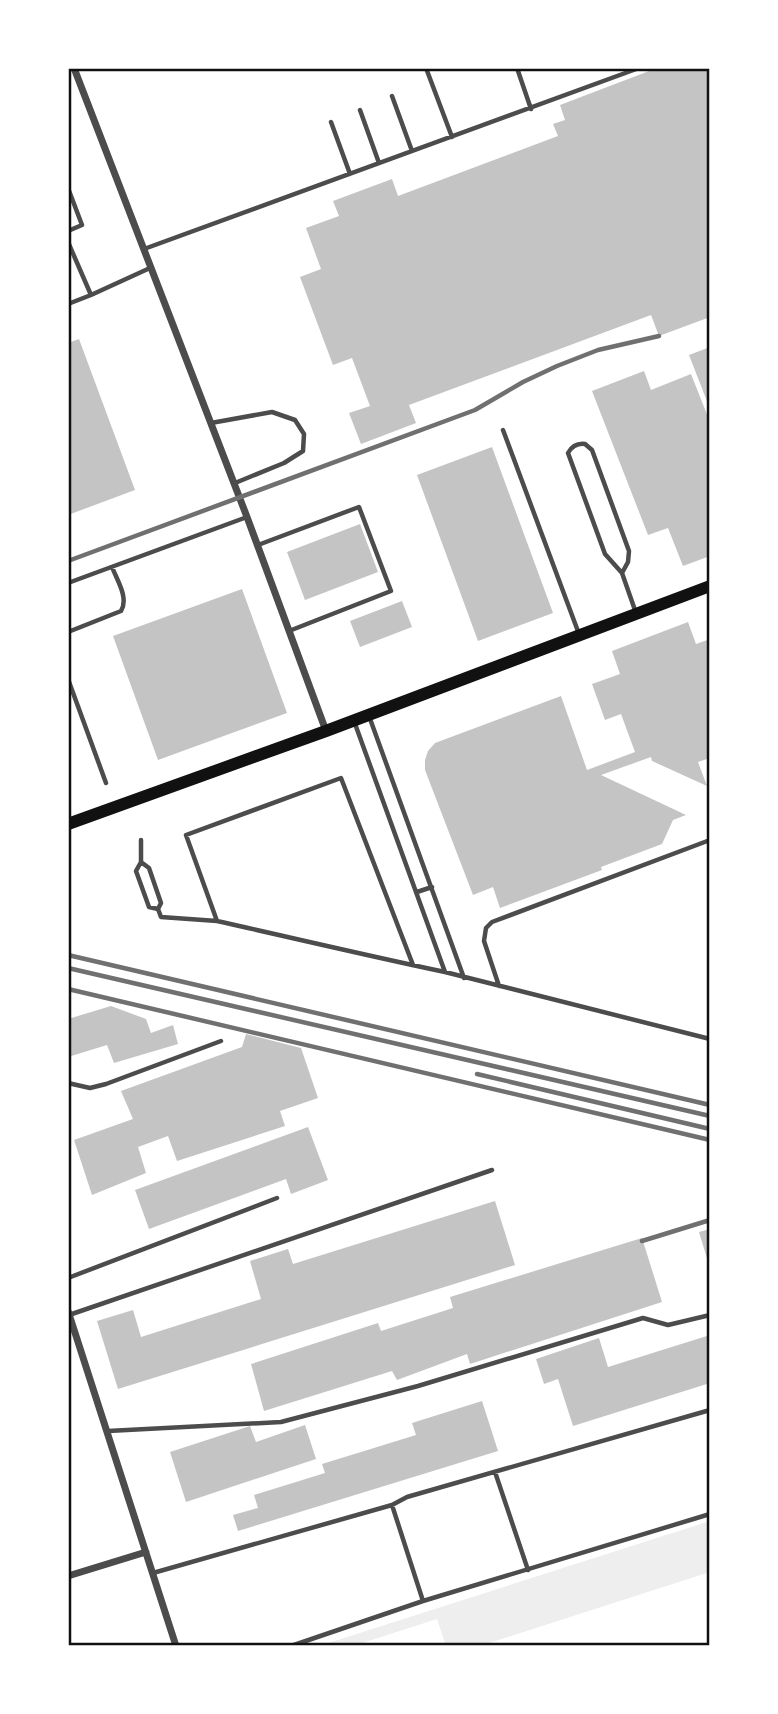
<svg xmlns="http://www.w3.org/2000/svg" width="778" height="1714" font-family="'DM Sans',sans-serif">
	<rect width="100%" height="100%" fill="#fff"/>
	<path fill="#eee" d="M710 1521V1572L480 1646H446L437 1619 353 1646H319Z"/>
	<path fill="#c4c4c4" d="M657 68H710V317L659 336 651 315 409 405 416 423 361 444 349 413 370 406 352 358 333 365 300 277 321 269 306 228 339 216 333 201 392 179 398 196 558 136 553 124 565 120 560 105Z
		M79 339 135 490 68 515V343Z
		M710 347V409L689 355Z
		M644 371 651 390 691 374 710 422V556L683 566 668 528 648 535 592 391Z
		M492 447 553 613 478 641 417 475Z
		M360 524 378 572 305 600 287 552Z
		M242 589 287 713 158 760 113 636Z
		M402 601 412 627 360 647 350 621Z
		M688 622 696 644 710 639V758L698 762 707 786 652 761 651 757 601 775 686 815 673 820 662 844 601 867 602 870 500 908 493 887 473 895 425 770V760L428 751 435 743 561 696 587 770 635 752 621 714 605 720 592 684 620 674 612 651Z
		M111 1006 146 1019 151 1033 173 1025 178 1044 114 1063 107 1045 68 1057V1019Z
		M246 1034 301 1048 318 1098 280 1111 285 1126 177 1161 168 1136 138 1147 146 1173 92 1195 74 1140 133 1119 121 1091 242 1047Z
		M308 1127 328 1180 291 1194 286 1179 149 1229 135 1190Z
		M495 1201 515 1265 118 1389 97 1321 133 1310 141 1337 261 1299 250 1261 288 1249 293 1264Z
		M710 1229V1265H709L699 1232Z
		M642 1238 662 1302 470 1364 467 1354 397 1380 392 1371 264 1411 251 1364 378 1323 381 1331 453 1308 450 1297Z
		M710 1335V1383L573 1426 558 1379 544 1384 536 1359 599 1338 608 1367Z
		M482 1401 498 1451 238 1531 233 1515 258 1508 254 1495 325 1473 322 1464 416 1435 412 1423Z
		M305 1425 316 1459 186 1502 170 1452 250 1426 256 1442Z"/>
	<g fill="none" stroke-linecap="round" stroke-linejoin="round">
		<path stroke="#4c4c4c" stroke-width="4.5" d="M426 68 452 137
			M517 68 531 109
			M392 96 412 151
			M360 110 379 163
			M331 122 350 174
			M68 188 82 225 68 231
			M68 242 91 295 150 268
			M144 249 639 68
			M68 304 91 295
			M211 423 272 412 295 420 304 434 303 451 284 463 235 483
			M503 430 579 634
			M258 545 359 507 391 591 289 631
			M622 573 628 562 629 551 592 450 585 444C577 443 572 446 568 453L605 554 622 573 636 613
			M68 583 247 517
			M68 632 121 611C129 598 117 580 112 567
			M68 679 106 783
			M369 716 464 978
			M354 721 445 972
			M141 840V862
			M417 892 432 887
			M158 909 161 903 149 868 141 862 136 871 149 907 158 909 161 917 217 921
			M413 965 341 778 186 835 217 921C293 938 369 956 445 972L710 1039
			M499 986 484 941 486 928 492 922 710 840
			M68 1083 90 1088 106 1084 221 1041
			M68 1278 277 1198
			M69 1315 492 1170
			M108 1431 281 1422 418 1386 643 1318 668 1325 710 1315
			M495 1472 528 1570
			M392 1505 407 1497 710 1410
			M153 1573 392 1505 423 1601 291 1646
			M423 1601 710 1514"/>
		<path stroke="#4c4c4c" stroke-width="7" d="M74 68 247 517 326 731
			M68 1311 176 1646
			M68 1576 146 1552"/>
		<path stroke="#111" stroke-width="12" d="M68 824 326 731 710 586"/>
		<path stroke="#707070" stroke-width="4.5" d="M68 561 475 410 523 382 557 366 598 350 659 336
			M68 955 710 1105
			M68 968 710 1116
			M68 989 710 1140
			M477 1074 710 1129
			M642 1241 710 1220"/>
	</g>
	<rect width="778" height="1714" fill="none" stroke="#ffffff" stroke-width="140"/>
	<rect x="70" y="70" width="638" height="1574" fill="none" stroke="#111" stroke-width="2.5"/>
</svg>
